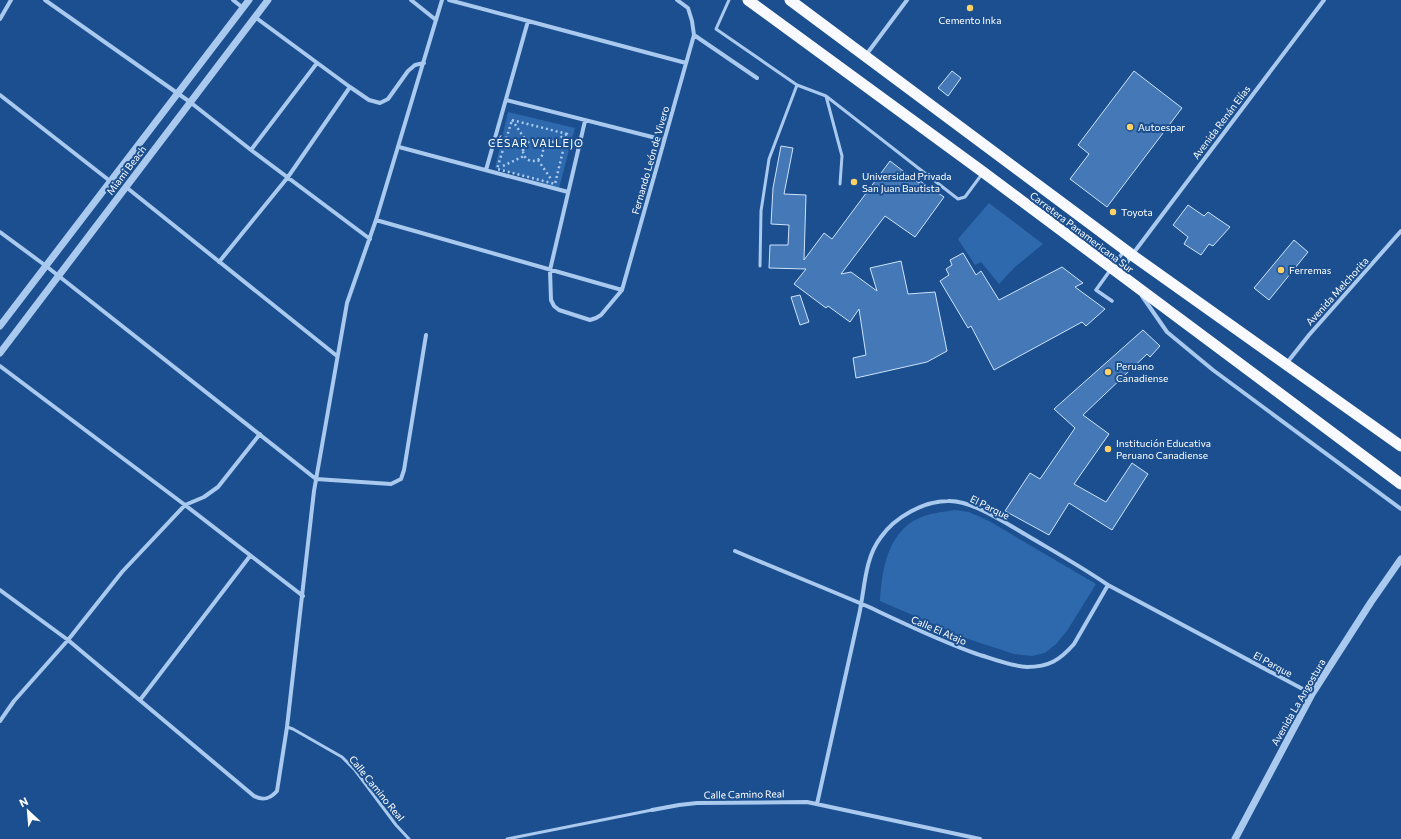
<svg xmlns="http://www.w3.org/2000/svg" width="1401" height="839" font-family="Commissioner,sans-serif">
	<rect width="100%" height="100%" fill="#1b4f8f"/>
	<path fill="#2e69ad" d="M508 112 575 128 559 188 495 168Z
		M989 203 1043 244 1015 267 999 284 981 262 975 265 958 239Z
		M955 510 969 512 989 521 1096 584 1067 631 1056 644 1045 653 1032 656 1014 654 968 639 880 601C882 570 887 533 919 518 930 513 943 512 955 510Z"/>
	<path fill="#4478b7" stroke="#cfe3fa" d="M952 71 961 78 948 96 938 88Z
		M1134 71 1182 108 1107 207 1070 179 1089 154 1078 145Z
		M781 146 793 148 784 194 806 195 804 260 824 233 832 239 890 161 919 183 920 181 944 197 915 237 885 216 841 274 851 272 877 291 870 268 901 261 908 294 935 292 947 351 927 362 856 378 853 358 866 355 859 309 850 322 828 306 826 308 794 284 806 269 769 268 770 245H788L789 225 771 224 773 188Z
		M1188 205 1204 216 1208 212 1230 227 1213 246 1209 244 1201 255 1184 244 1188 237 1173 225Z
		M1294 240 1308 252 1269 300 1254 288Z
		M963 253 976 275 981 271 999 300 1062 267 1083 283 1075 287 1105 309 1086 326 1082 322 994 370 971 326 968 328 940 281 949 275 946 269 952 265 950 260Z
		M800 295 809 322 800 325 791 297Z
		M1143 330 1160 346 1150 357 1147 354 1083 415 1109 434 1074 484 1106 502 1132 463 1148 474 1112 530 1069 503 1049 535 1005 511 1030 473 1040 479 1075 428 1054 409Z"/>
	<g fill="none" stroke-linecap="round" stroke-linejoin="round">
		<path stroke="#a9c9ee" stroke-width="2.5" stroke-dasharray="2 3" stroke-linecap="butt" d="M512 120 567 134 555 184 497 169Z
			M512 120 527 142
			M523 151a10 10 0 1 1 20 0a10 10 0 1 1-20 0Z
			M543 147 567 134
			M538 160 551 179
			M503 166 524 156"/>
		<path stroke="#a9c9ee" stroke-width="3" d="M729 0 716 29 797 85 826 96 958 199 965 197 982 174
			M826 96 842 156 840 184
			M760 266 761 211 769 159 797 85
			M287 727 293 729 342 757 355 770 396 825 409 839
			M507 839 652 810"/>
		<path stroke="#a9c9ee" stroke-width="3.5" d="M1112 301 1096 290 1124 251"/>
		<path stroke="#a9c9ee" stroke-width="4" d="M45 0 190 102 251 150 370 239
			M233 0 243 8
			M411 0 436 20
			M449 0 686 63
			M255 17 350 87 369 100 380 103 388 99 408 71 415 65 424 63
			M0 19 11 0
			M694 35 757 78
			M866 55 907 0
			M0 95 110 181
			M506 100 664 140
			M585 121 550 270 551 300 554 306 559 310 590 320 596 318 601 315 622 290 694 35 692 21 688 8 677 0
			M399 147 568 192
			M251 150 317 63
			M486 170 528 21
			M126 187 337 356
			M376 220 622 290
			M0 232 46 266 316 479 391 484 401 479 404 470 426 335
			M219 262 288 177 350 87
			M1120 273 1132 255 1324 0
			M1142 296 1167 332 1213 370 1401 509
			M1286 364 1309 335 1401 231
			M0 366 185 505 303 596
			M735 551C779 570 825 588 869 607 905 624 940 641 977 654 993 659 1010 666 1027 667 1049 667 1060 660 1074 644L1108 585
			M0 590 68 640 254 796C263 801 270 799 277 791L287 727 314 491 347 303 376 220 442 0
			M140 700 250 556
			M0 721 14 701 68 640 122 572 185 505 204 497 218 487 260 434
			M817 804C831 741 845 678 859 615 865 589 864 559 881 537 895 517 924 501 948 501 972 500 1007 524 1028 536 1055 552 1082 567 1108 585L1312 694
			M652 810 679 805 697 803 807 802 980 839"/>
		<path stroke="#a9c9ee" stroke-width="7" d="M0 326 249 0
			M0 353 268 0
			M1235 839 1312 694 1371 602 1401 559"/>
		<path stroke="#f8faff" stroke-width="11" d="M748 0 983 172 1401 484
			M790 0 1132 255 1401 446"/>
	</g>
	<g fill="#ffd166" stroke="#1b4f8f" stroke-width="1.5">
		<circle cx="970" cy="8" r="4"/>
		<circle cx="1130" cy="127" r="4"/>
		<circle cx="854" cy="182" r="4"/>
		<circle cx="1113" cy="212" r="4"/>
		<circle cx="1281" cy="270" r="4"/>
		<circle cx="1108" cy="372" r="4"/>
		<circle cx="1108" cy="449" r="4"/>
	</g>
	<g text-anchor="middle" stroke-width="4" stroke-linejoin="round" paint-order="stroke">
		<g font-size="10" fill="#fff" stroke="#1b4f8f" text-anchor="start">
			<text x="970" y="24" text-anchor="middle">Cemento Inka</text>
			<text x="1138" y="131">Autoespar</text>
			<text x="862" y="180">Universidad Privada<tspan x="862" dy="12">San Juan Bautista</tspan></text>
			<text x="1121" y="216">Toyota</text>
			<text x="1289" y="274">Ferremas</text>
			<text x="1116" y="370">Peruano<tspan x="1116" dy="12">Canadiense</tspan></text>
			<text x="1116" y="447">Institución Educativa<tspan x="1116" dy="12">Peruano Canadiense</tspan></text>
		</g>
		<g font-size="10" fill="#fff" stroke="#1b4f8f">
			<text transform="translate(1221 122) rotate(-53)" y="4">Avenida Renán Elías</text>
			<text transform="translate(650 160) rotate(-74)" y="4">Fernando León de Vivero</text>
			<text transform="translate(126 170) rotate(-53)" y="4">Miami Beach</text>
			<text transform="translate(1082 232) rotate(37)" y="4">Carretera Panamericana Sur</text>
			<text transform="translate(1337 291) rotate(-48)" y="4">Avenida Melchorita</text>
			<text transform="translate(990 507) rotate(26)" y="4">El Parque</text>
			<text transform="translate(939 630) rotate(23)" y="4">Calle El Atajo</text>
			<text transform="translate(1273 664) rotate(28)" y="4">El Parque</text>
			<text transform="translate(1298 702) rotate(-60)" y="4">Avenida La Angostura</text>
			<text transform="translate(377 788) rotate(51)" y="4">Calle Camino Real</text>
			<text transform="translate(744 794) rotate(-1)" y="4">Calle Camino Real</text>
		</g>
		<g font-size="11" letter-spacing="1" fill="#fff" stroke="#1b4f8f">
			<text x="536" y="147">CÉSAR VALLEJO</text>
		</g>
	</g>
	<g transform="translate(28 811) rotate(334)" stroke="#1b4f8f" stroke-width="3" paint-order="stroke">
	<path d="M0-3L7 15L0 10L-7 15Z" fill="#ffffff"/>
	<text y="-6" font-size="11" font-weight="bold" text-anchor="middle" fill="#ffffff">N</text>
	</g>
</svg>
